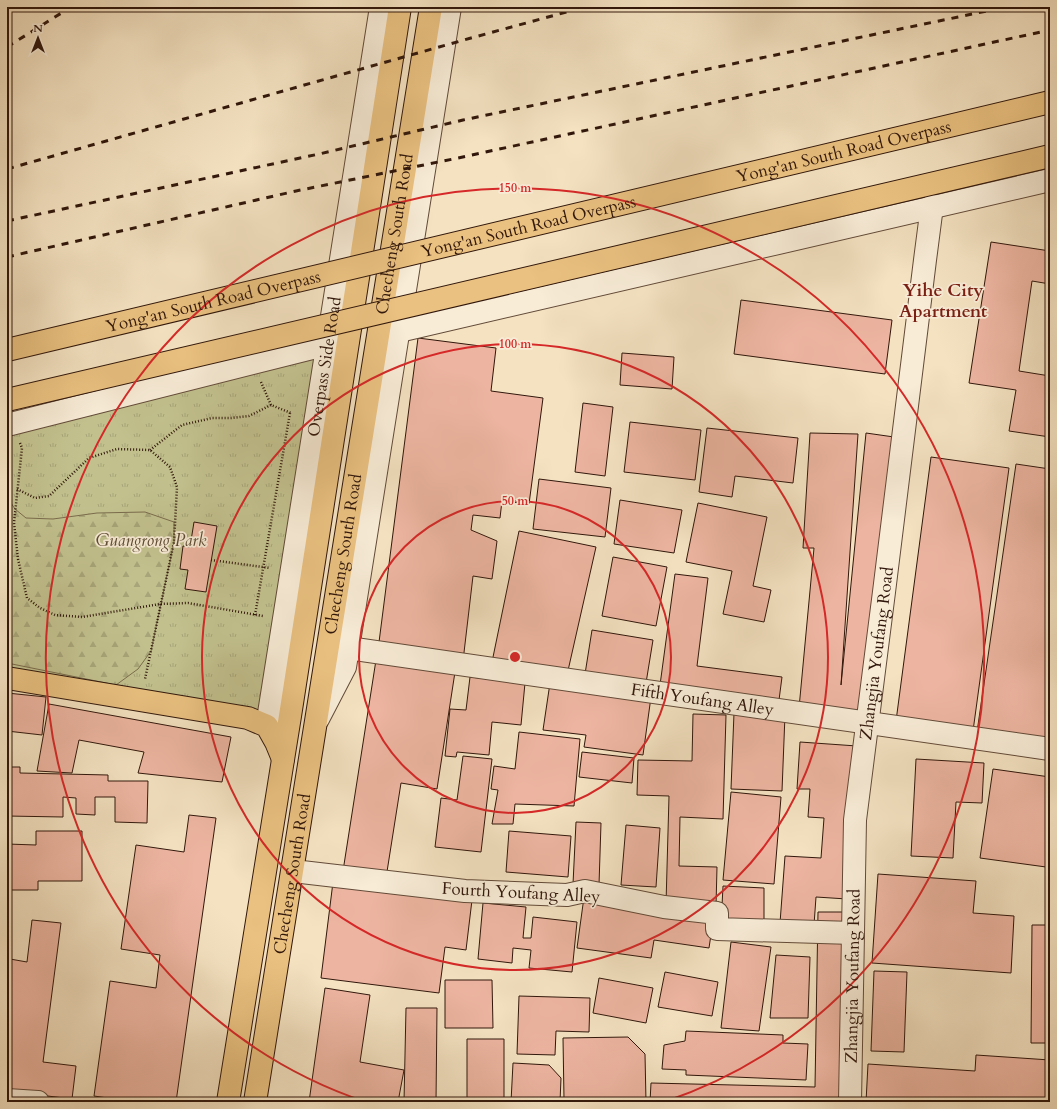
<svg xmlns="http://www.w3.org/2000/svg" width="1057" height="1109" font-family="Cardo,serif">
	<defs>
		<pattern id="grass-tufts" width="24" height="20" patternUnits="userSpaceOnUse"><rect width="24" height="20" fill="#c2c18e"/><path d="M3 7l-1-3M5 7V3M7 7l1-3M15 17l-1-3M17 17v-4M19 17l1-3" fill="none" stroke="#a7a579"/></pattern>
		<pattern id="forest-firs" width="22" height="20" patternUnits="userSpaceOnUse"><rect width="22" height="20" fill="#c2c18e"/><path d="M5 1l3.5 6h-7zM16 11l3.5 6h-7z" fill="#a7a579"/></pattern>
	</defs>
	<rect width="100%" height="100%" fill="#f4e2c1"/>
	<filter id="stains"><feTurbulence type="fractalNoise" baseFrequency=".005" numOctaves="4"/><feColorMatrix values="0 0 0 0 .2 0 0 0 0 .09 0 0 0 0 .02 0 0 0 .5 -.17"/></filter>
	<radialGradient id="worn" r=".72"><stop offset=".6" stop-color="#630" stop-opacity="0"/><stop offset="1" stop-color="#630" stop-opacity=".3"/></radialGradient>
	<path fill="url(#grass-tufts)" stroke="#7a6c4c" d="M328 344 267 726 7 678V425Z"/>
	<path fill="url(#forest-firs)" stroke="#7a6c4c" d="M7 497 15 509 26 518 53 519 97 513 145 512 174 522V542L151 651 138 669 116 685 7 663Z"/>
	<path fill="#edb5a1" stroke="#31170b" d="M991 242 1050 251V284L1032 281 1019 371 1050 376V437L1009 431 1016 390 969 383Z
		M741 300 892 320 885 374 734 354Z
		M418 338 496 348 491 391 543 398 529 504 502 501 500 518 473 515 471 530 497 541 492 579 473 576 463 661 378 650Z
		M622 353 674 357 672 389 620 385Z
		M583 403 613 407 605 476 575 472Z
		M630 422 701 430 695 480 624 472Z
		M707 428 798 438 793 483 735 476 732 497 699 492Z
		M810 433 858 434 841 685 866 433 894 437 861 716 799 708 814 548H803Z
		M931 457 1009 468 973 731 896 721Z
		M1016 464 1050 469V743L977 732Z
		M539 479 611 488 605 537 533 529Z
		M620 500 682 510 674 553 614 544Z
		M698 503 767 517 753 586 771 590 764 622 723 614 732 571 686 562Z
		M194 522 217 526 206 592 185 589 188 570 180 569 183 546 190 547Z
		M519 531 596 547 567 675 492 662Z
		M613 557 667 567 656 626 602 616Z
		M675 574 708 578 697 666 782 677 779 700 660 685Z
		M592 630 653 640 646 683 585 674Z
		M376 660 455 672 437 789 401 783 386 878 343 871Z
		M470 677 525 683 521 725 492 722 489 755 457 752 456 757 445 756 450 709 466 710Z
		M550 683 651 697 643 755 584 747 586 735 543 730Z
		M7 693 46 697 42 735 7 731Z
		M49 704 231 737 222 782 138 773 144 752 79 740 72 773 37 771Z
		M734 713 785 715 782 791 731 789Z
		M693 714 726 715 723 819 680 817 679 866 717 867 716 906 666 904 669 796 637 795 638 760 692 761Z
		M519 732 580 739 574 806 515 804 513 824H492L498 790 491 789 494 766 515 769Z
		M800 742 857 746 847 899 816 897 814 925 780 923 785 856 821 858 824 818 808 817 810 789H797Z
		M582 752 634 758 632 783 579 777Z
		M463 756 492 759 481 852 435 847 441 798 457 800Z
		M916 759 984 763 982 803 956 802 953 858 911 856Z
		M7 767H20V773L108 775V781H148L147 823 115 822V797H95V815L76 814V798L63 797V817L7 816Z
		M993 769 1050 777V837L1046 867 980 858Z
		M731 792 781 797 774 884 723 880Z
		M189 815 216 818 176 1102H135L94 1096 110 981 156 988 160 955 121 949 136 845 184 852Z
		M576 822 601 823 599 885 573 884Z
		M626 825 660 828 656 887 621 885Z
		M36 831H82V881H38V890H7V844L36 845Z
		M509 831 571 836 568 877 506 872Z
		M878 874 976 881 973 913 1014 916 1011 973 872 963Z
		M333 882 472 900 466 950 445 947 439 993 321 978Z
		M723 886 764 888V926H721Z
		M584 897 713 921 709 948 654 940 651 958 577 948Z
		M483 903 526 907 523 938H531L533 917 577 922 572 972 529 968 531 950 513 948 512 963 478 959Z
		M818 912H851L847 1102H650L651 1083 815 1087Z
		M32 920 61 923 43 1062 76 1066 72 1099 7 1091V982L10 959 27 962Z
		M1032 925H1050V1043H1031Z
		M731 942 771 947 759 1031 721 1028Z
		M776 955 810 957 808 1018H770Z
		M874 971 907 972 904 1052 871 1051Z
		M665 972 718 982 712 1016 658 1007Z
		M599 978 653 988 646 1023 593 1013Z
		M445 980H492L493 1028H445Z
		M325 988 370 995 360 1062 404 1070 398 1102H309Z
		M519 996 590 998 589 1032 556 1031 555 1055 517 1054Z
		M406 1008H437L436 1102H404Z
		M686 1031 783 1035V1043L808 1044 806 1080 686 1075V1070L662 1069 664 1045 685 1041Z
		M628 1037 645 1054 646 1102H597V1098L564 1099 563 1038Z
		M467 1039H504V1102H467Z
		M976 1055 1050 1060V1102H1012L970 1099 969 1102H866L868 1064 975 1071Z
		M513 1063 549 1065 561 1078 560 1102H511Z"/>
	<g fill="none" stroke-linecap="round" stroke-linejoin="round">
		<defs>
			<g id="minor">
				<path d="M399 331 1050 180"/>
				<path d="M7 425 328 344"/>
				<path id="s1" d="M355 649 1050 749"/>
				<path d="M318 719 345 667 450 7"/>
				<path id="s2" d="M267 726 381 7"/>
				<path d="M293 871 465 891 567 895 585 891 664 907 717 913V929L853 933"/>
				<path d="M7 1100 38 1102"/>
				<path id="s3" d="M850 1102 855 820 884 592 925 260 932 206"/>
			</g>
			<g id="major">
				<path d="M7 678 248 718 267 726 276 742 283 759"/>
				<path d="M228 1102 290 716 400 7"/>
				<path id="s4" d="M255 1102C314 737 371 372 431 7"/>
			</g>
		</defs>
		<use href="#minor" stroke="#624a38" stroke-width="24"/>
		<use href="#major" stroke="#31170b" stroke-width="24"/>
		<path stroke="#31170b" stroke-width="2.5" stroke-dasharray="1 2" stroke-linecap="butt" d="M261 382 271 405 291 413
			M20 443 22 448 14 523 18 559 27 598 40 608 55 615 82 617 160 604 188 603 263 616
			M150 450 182 425 212 418H231L249 416 271 405
			M17 489 35 498 49 496 89 458 117 449 150 450 170 467 177 487 174 542 145 679
			M211 560 270 568
			M255 615 290 413"/>
		<use href="#minor" stroke="#f8ecd7" stroke-width="22"/>
		<use href="#major" stroke="#eac180" stroke-width="22"/>
		<path stroke="#31170b" stroke-width="3" stroke-dasharray="7 7" stroke-linecap="butt" d="M7 47 71 7
			M7 169 471 38 585 7
			M7 221 319 154 463 120 1006 7
			M7 257 296 191 458 158 1050 30"/>
		<defs>
			<g id="major-bridge">
				<path id="s5" d="M7 350 1050 102"/>
				<path d="M7 400 1050 156"/>
			</g>
		</defs>
		<use href="#major-bridge" stroke="#31170b" stroke-width="24" stroke-linecap="butt"/>
		<use href="#major-bridge" stroke="#eac180" stroke-width="22"/>
	</g>
	<g fill="none" stroke="#d62828" stroke-width="2">
		<circle cx="515" cy="657" r="156"/>
		<circle cx="515" cy="657" r="313"/>
		<path d="M366 1102A469 469 0 1 1 664 1102"/>
	</g>
	<g text-anchor="middle" stroke-width="3.5" stroke-linejoin="round" paint-order="stroke">
		<g font-size="17" fill="#31170b" stroke="#f8ecd7">
			<text dy="6" stroke="none"><textPath href="#s5" startOffset="860">Yong'an South Road Overpass</textPath></text>
			<text dy="6" stroke="none"><textPath href="#s5" startOffset="536">Yong'an South Road Overpass</textPath></text>
			<text dy="6" stroke="none"><textPath href="#s4" startOffset="879">Checheng South Road</textPath></text>
			<text dy="6" stroke="none"><textPath href="#s5" startOffset="212">Yong'an South Road Overpass</textPath></text>
			<text dy="6" stroke="none"><textPath href="#s2" startOffset="364">Overpass Side Road</textPath></text>
			<text dy="6" stroke="none"><textPath href="#s4" startOffset="555">Checheng South Road</textPath></text>
			<text dy="6" stroke="none"><textPath href="#s3" startOffset="450">Zhangjia Youfang Road</textPath></text>
			<text dy="6" stroke="none"><textPath href="#s1" startOffset="351">Fifth Youfang Alley</textPath></text>
			<text dy="6" stroke="none"><textPath href="#s4" startOffset="231">Checheng South Road</textPath></text>
			<text transform="translate(521 892) rotate(3)" y="6">Fourth Youfang Alley</text>
			<text dy="6" stroke="none"><textPath href="#s3" startOffset="126">Zhangjia Youfang Road</textPath></text>
		</g>
		<g font-size="17" font-style="italic" fill="#5c4a32" stroke="#f8ecd7">
			<text x="151" y="546">Guangrong Park</text>
		</g>
		<g font-size="18" font-weight="bold" fill="#7a1f14" stroke="#f8ecd7">
			<text x="943" y="296">Yihe City<tspan x="943" dy="21">Apartment</tspan></text>
		</g>
	</g>
	<circle cx="515" cy="657" r="6" fill="#d62828" stroke="#f8ecd7" stroke-width="2"/>
	<g font-size="12" text-anchor="middle" font-weight="bold" fill="#d62828" stroke="#f8ecd7" stroke-width="3.5" stroke-linejoin="round" paint-order="stroke">
		<text x="515" y="192">150 m</text>
		<text x="515" y="348">100 m</text>
		<text x="515" y="505">50 m</text>
	</g>
	<rect width="1057" height="1109" fill="none" stroke="#f4e2c1" stroke-width="24"/>
	<rect x="8" y="8" width="1041" height="1093" fill="none" stroke="#31170b" stroke-width="2"/>
	<rect x="12" y="12" width="1033" height="1085" fill="none" stroke="#31170b"/>
	<g transform="translate(38 38)" stroke="#f8ecd7" stroke-width="3" paint-order="stroke">
	<path d="M0-3L7 15L0 10L-7 15Z" fill="#31170b"/>
	<text y="-6" font-size="11" font-weight="bold" text-anchor="middle" fill="#31170b">N</text>
	</g>
	<rect width="100%" height="100%" filter="url(#stains)"/>
	<rect width="100%" height="100%" fill="url(#worn)"/>
</svg>
